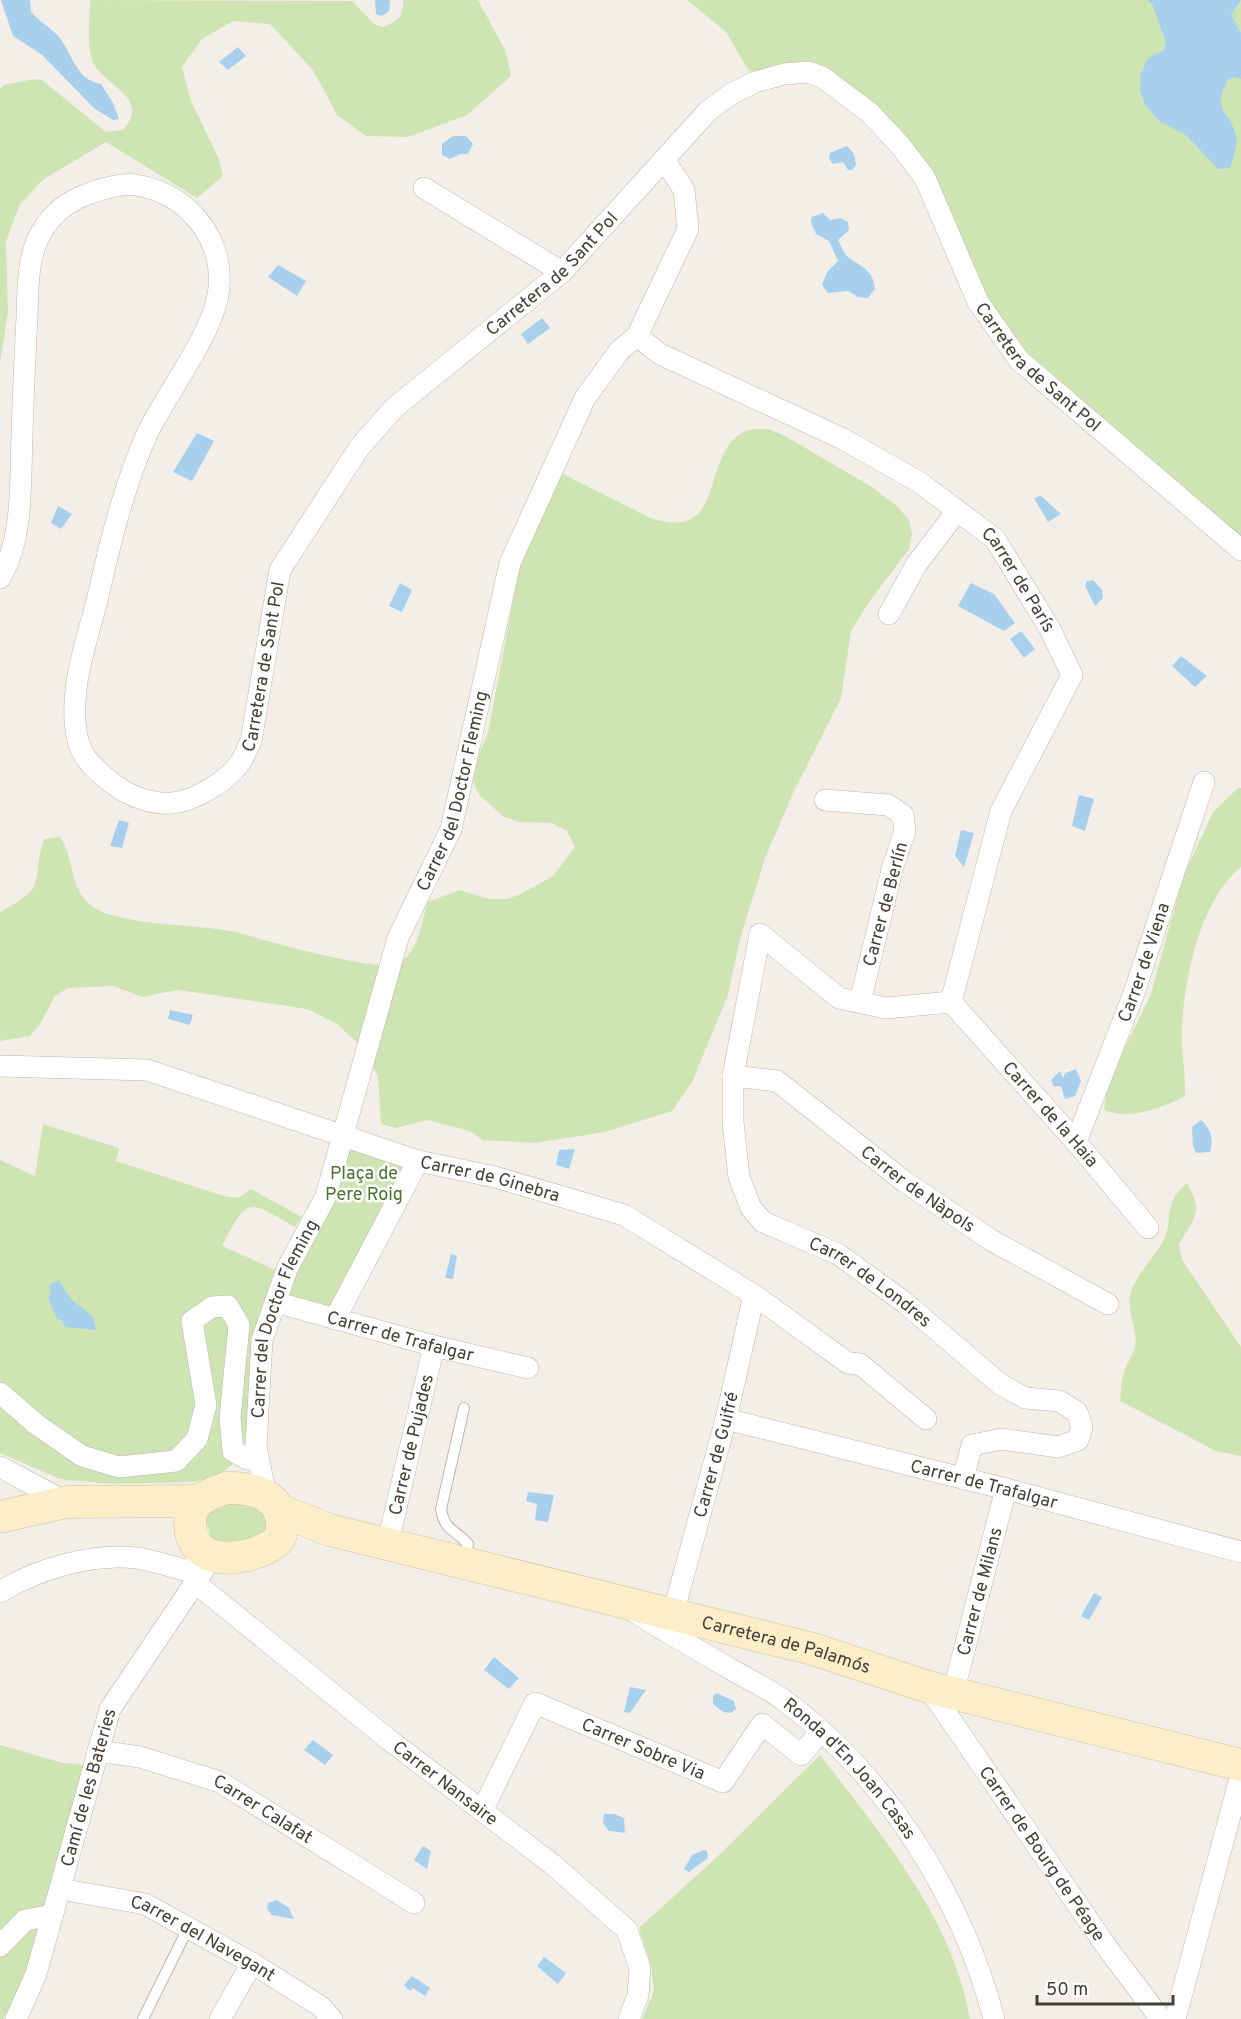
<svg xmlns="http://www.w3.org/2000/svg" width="1241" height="2019" font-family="Overpass,sans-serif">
	<rect width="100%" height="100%" fill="#f3efe8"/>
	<path fill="#cee4b3" d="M90 0 352 1 374 24 383 27C396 22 405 16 403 0H478L506 52 511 76 467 115 408 137 366 136 337 115 313 70 270 24 233 21 202 39 182 67 191 101 219 159 223 176 197 198 106 142 44 179 20 204 6 242 8 312 0 363V89L4 85 34 79 42 80 106 132 123 130C152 97 102 85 93 62 86 44 90 19 90 0Z
		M687 0H1241V539L1024 354 983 296 932 181 816 67 749 71 726 32Z
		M752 429H769L785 436 872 487 898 507 909 520 912 534 909 549 869 602 851 631 841 698 794 791 765 858 740 939 728 995 692 1082 672 1111 605 1132 535 1143 483 1140 469 1131 427 1120 396 1128 381 1124 378 1076 361 1046 337 1024 307 1009 193 992 177 990 142 997 113 986 68 988 55 996 40 1024 30 1036 0 1041V912C49 886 30 885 44 839L60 837C75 859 69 889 92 906 118 926 200 924 235 932 262 939 380 974 400 963 418 952 422 920 428 902L459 890 490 899H507L521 894 553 876 575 847 567 831 551 823 518 822 503 816 479 795 473 781 475 763 488 733 519 569 555 470 653 519C724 539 702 467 736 437 740 433 747 431 752 429Z
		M1238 788H1241V867C1200 899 1183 982 1182 1032 1181 1053 1186 1074 1185 1096 1160 1109 1131 1120 1104 1110L1108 1082 1151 994 1183 877 1213 812Z
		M43 1124 119 1148 116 1161 224 1196 238 1198 251 1189 302 1217 295 1227C247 1200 249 1195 222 1246L276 1270 250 1395 245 1442 231 1466 218 1475 194 1482 110 1484 60 1479 0 1453V1160L35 1176Z
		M344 1138 418 1161 335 1319 275 1302Z
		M1187 1183C1204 1212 1194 1218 1179 1244L1182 1260 1241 1347V1456L1216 1451 1120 1401C1121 1392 1121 1381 1124 1373 1126 1364 1133 1356 1135 1347 1138 1330 1127 1312 1130 1296 1135 1276 1150 1262 1161 1245 1176 1220 1160 1206 1187 1183Z
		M248 1502 269 1516 268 1533 227 1545 211 1538 205 1517C216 1502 230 1503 248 1502Z
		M0 1745 63 1763 86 1765 24 1983 3 2019H0Z
		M820 1755C881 1834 953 1919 970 2019H642L654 1991 651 1966 639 1928 718 1856Z"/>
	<path fill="#a8d0ec" d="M1 0H30L31 12C39 21 51 28 59 37 74 56 75 79 101 84L113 103 119 119 113 120 95 109 41 54 13 36Z
		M375 0H390L389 11 382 16 376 14Z
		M1147 0H1241L1231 15 1241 33V79L1234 77 1228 80C1210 112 1231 110 1236 136 1238 146 1233 159 1230 168L1218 169 1187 136 1159 121 1145 105 1140 90 1141 73 1148 58 1164 50 1166 42 1152 4Z
		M238 47 246 56 228 70 219 62Z
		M453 136H466L473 144 468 154H460L450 159 442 155V144Z
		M847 146 854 154 856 165 852 170H848L843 162 833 164 829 159 830 153Z
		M823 213 830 220 841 218 848 222 849 230 838 240C841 245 843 253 848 257 862 268 873 269 875 289L868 298 858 297 848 291 828 293 822 285 827 272 838 261 829 241 816 234 811 223 812 217Z
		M278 265 306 281 297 296 268 277Z
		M542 318 550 328 528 344 521 334Z
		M197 433 214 441 192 481 173 472Z
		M1041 496 1061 514 1048 522 1034 498Z
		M58 506 72 514 61 529 51 523Z
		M1093 580 1102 590 1103 598 1095 606 1085 586 1087 581Z
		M400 583 412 590 402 612 389 606Z
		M971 583 994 594 1015 623 1004 631 958 606Z
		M1021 631 1035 649 1024 658 1010 639Z
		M1181 656 1207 676 1195 687 1172 666Z
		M1079 795 1094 799 1085 831 1072 826Z
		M119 820 129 823 122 848 110 846Z
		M961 830 974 833 964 867 955 856Z
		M170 1010 193 1015 190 1025 168 1019Z
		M1076 1069 1081 1081 1075 1096 1065 1099 1061 1086 1054 1087 1051 1080 1060 1071 1063 1078 1065 1073Z
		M1201 1120C1211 1128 1214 1140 1210 1152L1196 1153 1193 1146 1192 1127Z
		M575 1149 569 1169 556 1165 559 1150Z
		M451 1254 457 1256 453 1279 445 1278Z
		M59 1280C63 1287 67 1295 73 1301 85 1311 95 1312 96 1330L65 1327 61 1320 57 1319 48 1298 51 1294 49 1285Z
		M528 1492 554 1495 548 1522 535 1520 537 1504 526 1501Z
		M1094 1593 1102 1597 1089 1620 1081 1616Z
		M494 1657 519 1678 509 1689 484 1670Z
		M630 1687 646 1690 630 1713 624 1712Z
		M717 1693 734 1701 736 1709 731 1713 723 1712 713 1704V1696Z
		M313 1740 333 1755 325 1765 304 1750Z
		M604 1814H615L624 1818 625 1833 609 1831 603 1823Z
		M423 1846 431 1851 427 1869 414 1860Z
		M703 1850 707 1851 708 1858 689 1872 684 1869 692 1855Z
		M277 1900 289 1908 294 1919 272 1915 267 1909 268 1903Z
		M544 1957 566 1973 558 1984 537 1966Z
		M412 1976 430 1988 425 1996 413 1988 410 1991 404 1985Z"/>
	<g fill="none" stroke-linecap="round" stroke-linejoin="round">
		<defs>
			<path id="lane" d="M464 1561 468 1544C455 1529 445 1532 441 1509L464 1408
				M143 2019 189 1926"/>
			<g id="street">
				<path d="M424 188 562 272"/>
				<path id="s1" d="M637 336 660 354 843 439 919 482 995 539 1050 629 1072 675 1001 811 951 1002"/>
				<path id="s2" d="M0 578C24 538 20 481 22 436 23 396 25 356 27 317 28 291 27 256 41 233 52 213 69 200 91 193 105 188 121 183 136 185 186 193 223 236 219 287 216 331 166 393 147 434 123 488 109 547 96 605 89 630 81 656 77 682 74 704 72 733 83 753 90 766 104 777 116 786 130 796 153 805 172 803 194 801 226 782 239 764 244 758 247 748 251 741L280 570 359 448 394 408 562 272 708 111 731 94 755 82 784 74 808 72 822 77 870 113 899 144 925 178 978 302 1019 360 1241 550"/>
				<path d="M889 614 916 565 957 511"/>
				<path d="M825 800 888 805 903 815 905 831 893 866 860 1002"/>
				<path id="s3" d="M951 1002 886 1008 839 998 760 934 733 1076V1122L739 1177 751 1208 763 1222 838 1254 904 1302 1000 1384 1025 1398 1059 1401 1077 1412 1082 1427 1078 1440 1058 1447 1002 1439 972 1445 963 1478"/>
				<path id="s4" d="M951 1002 1076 1142 1148 1228"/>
				<path id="s5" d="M0 1066 147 1070 418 1161 495 1177 624 1215 754 1295 848 1363 860 1364 926 1419"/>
				<path id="s6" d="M733 1076 777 1081 905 1182 991 1240 1108 1304"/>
				<path id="s7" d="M1076 1142 1134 993 1204 782"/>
				<path id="s8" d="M275 1302 434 1346 528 1368"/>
				<path d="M335 1319 418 1161"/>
				<path d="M0 1393 36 1424 82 1456 119 1467 176 1461 197 1439 206 1405 192 1321 212 1307 228 1306 239 1325 230 1418 233 1451 247 1459"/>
				<path id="s9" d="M726 1419 1006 1489 1241 1552"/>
				<path d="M0 1467 66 1502"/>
				<path id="s10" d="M266 1496 256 1446 262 1340 287 1269 326 1196 398 938 451 829 510 563 585 398 620 350 637 336 688 229 684 190 665 161"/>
				<path id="s11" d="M388 1542 434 1346"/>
				<path id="s12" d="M196 1546 198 1585 388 1739 552 1864 627 1930 640 1968 638 1995 629 2019"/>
				<path d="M0 1592C37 1569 92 1553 136 1558 157 1561 179 1569 199 1574"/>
				<path id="s13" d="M636 1613C668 1633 701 1652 734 1671 751 1681 769 1689 785 1701 887 1777 962 1897 994 2019"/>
				<path id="s14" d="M673 1614 726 1419 754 1295"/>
				<path id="s15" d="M928 1687 1108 1949 1161 2019"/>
				<path id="s16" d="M953 1693 1006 1489"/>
				<path id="s17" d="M98 1751 140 1757 220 1782 414 1903"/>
				<path id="s18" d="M482 1811 535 1703 723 1782 762 1724 801 1755 821 1731"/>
				<path id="s19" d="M60 1889 145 1904 252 1963 320 2006 332 2019"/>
				<path d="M0 1946 25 1920 53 1915"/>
				<path id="s20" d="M16 2019 36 1974 110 1709 203 1571"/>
				<path d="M220 2019 252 1963"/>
				<path d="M1175 2019 1241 1775"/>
			</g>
			<g id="secondary">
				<path d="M226 1488C250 1487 284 1495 282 1526 282 1534 279 1541 272 1545 245 1562 190 1568 190 1523 190 1515 192 1508 197 1502 205 1495 216 1492 226 1488Z"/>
				<path id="s21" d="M279 1510 330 1530 813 1649 928 1687 1241 1765"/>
				<path d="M0 1517 66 1502 199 1501"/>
			</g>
		</defs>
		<use href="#lane" stroke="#bdb7ab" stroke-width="12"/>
		<use href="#street" stroke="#bdb7ab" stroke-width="22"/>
		<use href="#secondary" stroke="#d0c19a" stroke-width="33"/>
		<use href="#lane" stroke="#fff" stroke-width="10"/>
		<use href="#street" stroke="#fff" stroke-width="21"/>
		<use href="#secondary" stroke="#fbeec9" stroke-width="32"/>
	</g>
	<g text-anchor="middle" stroke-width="5" stroke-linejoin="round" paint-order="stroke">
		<g font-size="18" fill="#454037" stroke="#fff">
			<text dy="6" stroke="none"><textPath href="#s2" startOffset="1893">Carretera de Sant Pol</textPath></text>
			<text dy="6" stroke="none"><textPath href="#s2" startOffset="2613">Carretera de Sant Pol</textPath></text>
			<text dy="6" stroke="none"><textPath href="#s1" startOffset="460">Carrer de París</textPath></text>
			<text dy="6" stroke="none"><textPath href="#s2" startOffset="1389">Carretera de Sant Pol</textPath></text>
			<text dy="6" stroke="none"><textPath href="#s10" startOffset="741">Carrer del Doctor Fleming</textPath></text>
			<text transform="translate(885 904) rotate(-75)" y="6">Carrer de Berlín</text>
			<text dy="6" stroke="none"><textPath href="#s7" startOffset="192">Carrer de Viena</textPath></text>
			<text dy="6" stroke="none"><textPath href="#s4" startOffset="150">Carrer de la Haia</textPath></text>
			<text dy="6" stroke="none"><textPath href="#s5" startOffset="507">Carrer de Ginebra</textPath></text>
			<text dy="6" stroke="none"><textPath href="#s6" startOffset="222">Carrer de Nàpols</textPath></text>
			<text dy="6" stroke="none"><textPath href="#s3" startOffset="636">Carrer de Londres</textPath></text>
			<text dy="6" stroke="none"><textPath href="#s10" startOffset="183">Carrer del Doctor Fleming</textPath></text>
			<text dy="6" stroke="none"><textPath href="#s8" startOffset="130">Carrer de Trafalgar</textPath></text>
			<text dy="6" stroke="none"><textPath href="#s11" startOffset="100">Carrer de Pujades</textPath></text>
			<text dy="6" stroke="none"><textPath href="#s14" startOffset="165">Carrer de Guifré</textPath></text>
			<text dy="6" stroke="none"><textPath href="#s9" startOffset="266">Carrer de Trafalgar</textPath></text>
			<text dy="6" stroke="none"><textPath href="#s16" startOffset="105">Carrer de Milans</textPath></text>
			<text dy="6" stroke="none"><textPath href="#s21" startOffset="525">Carretera de Palamós</textPath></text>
			<text dy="6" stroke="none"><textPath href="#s18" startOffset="238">Carrer Sobre Via</textPath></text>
			<text dy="6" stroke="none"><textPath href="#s13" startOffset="267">Ronda d'En Joan Casas</textPath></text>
			<text dy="6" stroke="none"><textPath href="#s12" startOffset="356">Carrer Nansaire</textPath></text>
			<text dy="6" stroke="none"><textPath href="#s20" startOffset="243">Camí de les Bateries</textPath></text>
			<text dy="6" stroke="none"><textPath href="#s17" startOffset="177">Carrer Calafat</textPath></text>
			<text dy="6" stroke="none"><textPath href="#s15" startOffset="202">Carrer de Bourg de Péage</textPath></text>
			<text dy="6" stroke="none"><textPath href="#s19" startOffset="153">Carrer del Navegant</textPath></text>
		</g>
		<g font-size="18" fill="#49732e" stroke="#fff">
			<text x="364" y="1179">Plaça de<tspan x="364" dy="21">Pere Roig</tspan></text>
		</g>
	</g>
	<path d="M1037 1995v9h136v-9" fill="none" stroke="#454037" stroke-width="3"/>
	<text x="1046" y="1995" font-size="18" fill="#454037" stroke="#ffffff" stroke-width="4.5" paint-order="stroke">50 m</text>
</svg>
